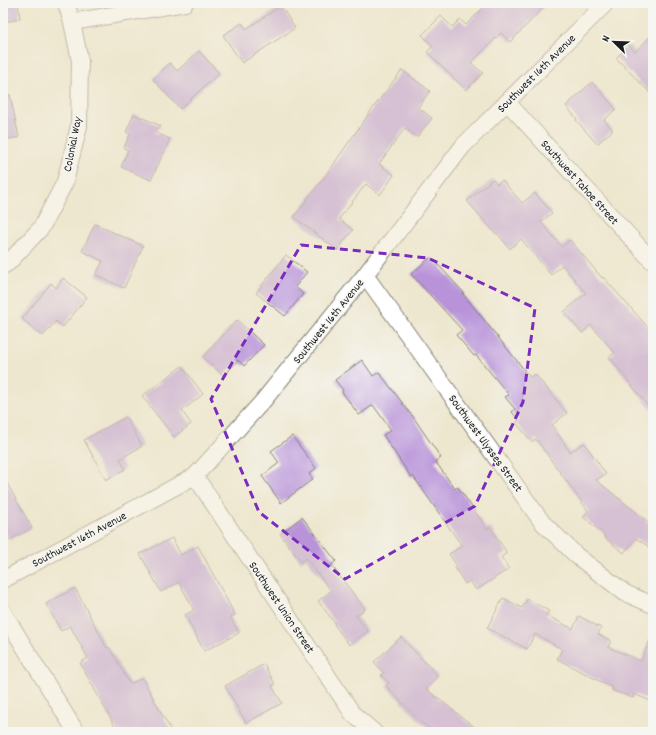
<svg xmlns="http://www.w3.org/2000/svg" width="656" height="735" font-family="Dekko,sans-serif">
	<rect width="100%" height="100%" fill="#f6f6f2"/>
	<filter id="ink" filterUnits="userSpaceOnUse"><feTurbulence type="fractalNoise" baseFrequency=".025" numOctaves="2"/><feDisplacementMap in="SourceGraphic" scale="8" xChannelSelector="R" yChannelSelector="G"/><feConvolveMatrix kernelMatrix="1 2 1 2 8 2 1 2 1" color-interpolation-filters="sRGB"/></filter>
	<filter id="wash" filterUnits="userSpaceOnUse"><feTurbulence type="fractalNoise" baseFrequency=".012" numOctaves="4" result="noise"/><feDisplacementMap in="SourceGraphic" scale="16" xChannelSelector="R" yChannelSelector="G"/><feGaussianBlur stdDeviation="0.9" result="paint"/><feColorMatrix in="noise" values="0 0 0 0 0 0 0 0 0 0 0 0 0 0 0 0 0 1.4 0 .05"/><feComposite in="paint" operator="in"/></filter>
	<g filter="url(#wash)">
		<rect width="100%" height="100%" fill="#eee7cf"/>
		<g id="blocks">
			<path fill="#b893d9" d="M3 3H18L20 19 3 22Z
				M488 3H548L510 42 501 33 471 63 483 73 466 90 427 52 433 46 422 35 441 16 452 27 460 19 466 25Z
				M281 6 295 28 242 63 223 35 242 23 246 29Z
				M653 34V96L616 58 629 45 635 52Z
				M199 51 219 73 180 109 153 79 170 63 177 71Z
				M402 70 430 91 418 107 432 118 417 137 405 128 379 164 394 175 380 195 366 184 339 219 353 230 337 250 294 217 335 163V162L370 112Z
				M592 82 616 109 604 120 613 130 597 144 576 120 577 119 566 106Z
				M10 95 19 137 3 140V96Z
				M134 114 161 126 154 132 170 139 151 180 121 167 128 150 124 148 130 134 126 132Z
				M493 179 497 184 502 180 522 203 535 193 552 213 541 222 562 247 570 240 602 278 603 277 653 333V412L609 357 615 353 591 325 582 333 564 312 586 293 562 265 551 275 521 239 510 249 497 233 496 234 467 201Z
				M95 224 143 246 124 288 96 275 103 261 82 251Z
				M286 255 307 272 295 287 303 294 285 316 256 293Z
				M431 257 464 293 463 294 530 377 535 374 567 413 552 425 570 452 584 443 606 474 596 480 653 526V550L636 538 624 553 604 537 605 535 583 517 588 511 536 439 532 442 516 423 519 420 512 412 515 409 505 397 509 395 476 355 474 356 456 335 462 330 411 274Z
				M63 278 87 297 63 327 56 321 43 336 22 319 51 283 56 288Z
				M237 320 264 345 244 366 238 360 224 376 203 357Z
				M362 360 373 376 379 372 412 416V415L441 458 435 461 455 489 458 487 487 529 490 527 507 553 501 557 509 569 476 590 470 581 465 584 455 568 457 566 449 554 462 546 413 476 411 477 383 435 391 430 373 405 359 415 342 392 343 390 335 380Z
				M182 366 203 394 182 411 191 424 174 437 142 396Z
				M126 417 142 446 120 459 125 469 106 480 84 440Z
				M292 436 316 468 309 474 313 479 281 503 262 476 279 463 271 451Z
				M3 476 32 528 10 540 3 528Z
				M302 517 336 561 331 565 365 609 356 616 368 631 349 645 334 624 335 623 318 601 331 591 306 558 301 562 280 534Z
				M172 538 181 555 198 546 235 615 230 617 239 633 204 651 185 615 194 610 179 582 161 592 140 554Z
				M75 588 107 648 109 647 130 684 142 678 172 732H118L80 663 88 658 70 626 61 631 46 604Z
				M503 598 522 608 527 599 549 611 546 615 573 629 579 616 601 628 598 634 611 641 608 647 641 661 653 633V702L634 694 633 698 612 690 613 688 557 659 562 649 535 634 527 649 487 628Z
				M401 637 438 676 426 689 481 732H434L422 723 386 686 389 683 381 675 384 673 374 662Z
				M264 664 275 684 272 686 282 703 246 723 225 686Z"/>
		</g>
	</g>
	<g filter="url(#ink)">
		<use href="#blocks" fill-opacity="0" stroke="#858276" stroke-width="1"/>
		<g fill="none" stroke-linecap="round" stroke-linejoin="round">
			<defs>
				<path id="minor" d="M72 22 185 3
					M507 102 653 262
					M3 266 8 263 41 228 65 182 79 126 80 61 72 22 66 3
					M365 275 542 522 577 556 625 593 653 605
					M195 476 353 714 374 732
					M3 580 195 476 263 401 365 275 463 146 606 3
					M3 612 76 732"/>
			</defs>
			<use href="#minor" stroke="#858276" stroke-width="18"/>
			<use href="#minor" stroke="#fff" stroke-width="16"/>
		</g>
	</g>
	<path d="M0 0H656V735H0ZM301 245 428 258 535 308 523 402 475 506 345 579 259 512 211 399Z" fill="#eee7cf" fill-opacity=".55" fill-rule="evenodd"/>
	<path fill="none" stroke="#7b2cbf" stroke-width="3" stroke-dasharray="8 5" stroke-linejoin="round" d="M301 245 428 258 535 308 523 402 475 506 345 579 259 512 211 399Z"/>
	<g text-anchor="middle" stroke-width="3" stroke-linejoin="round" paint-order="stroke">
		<g font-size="12" fill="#1c1c1c" stroke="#f6f6f2">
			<text transform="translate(536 73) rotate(-45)" y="4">Southwest 16th Avenue</text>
			<text transform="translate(72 144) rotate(-79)" y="4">Colonial Way</text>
			<text transform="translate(580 182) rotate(48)" y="4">Southwest Tahoe Street</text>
			<text transform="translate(328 321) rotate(-51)" y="4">Southwest 16th Avenue</text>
			<text transform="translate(486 443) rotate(54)" y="4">Southwest Ulysses Street</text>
			<text transform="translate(79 539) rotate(-28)" y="4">Southwest 16th Avenue</text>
			<text transform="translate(282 607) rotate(56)" y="4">Southwest Union Street</text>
		</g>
	</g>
	<rect width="656" height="735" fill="none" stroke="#f6f6f2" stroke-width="16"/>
	<g transform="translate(614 42) rotate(293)" stroke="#f6f6f2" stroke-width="3" paint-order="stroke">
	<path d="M0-3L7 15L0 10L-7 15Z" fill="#1c1c1c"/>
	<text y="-6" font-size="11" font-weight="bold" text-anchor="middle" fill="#1c1c1c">N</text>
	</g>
</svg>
